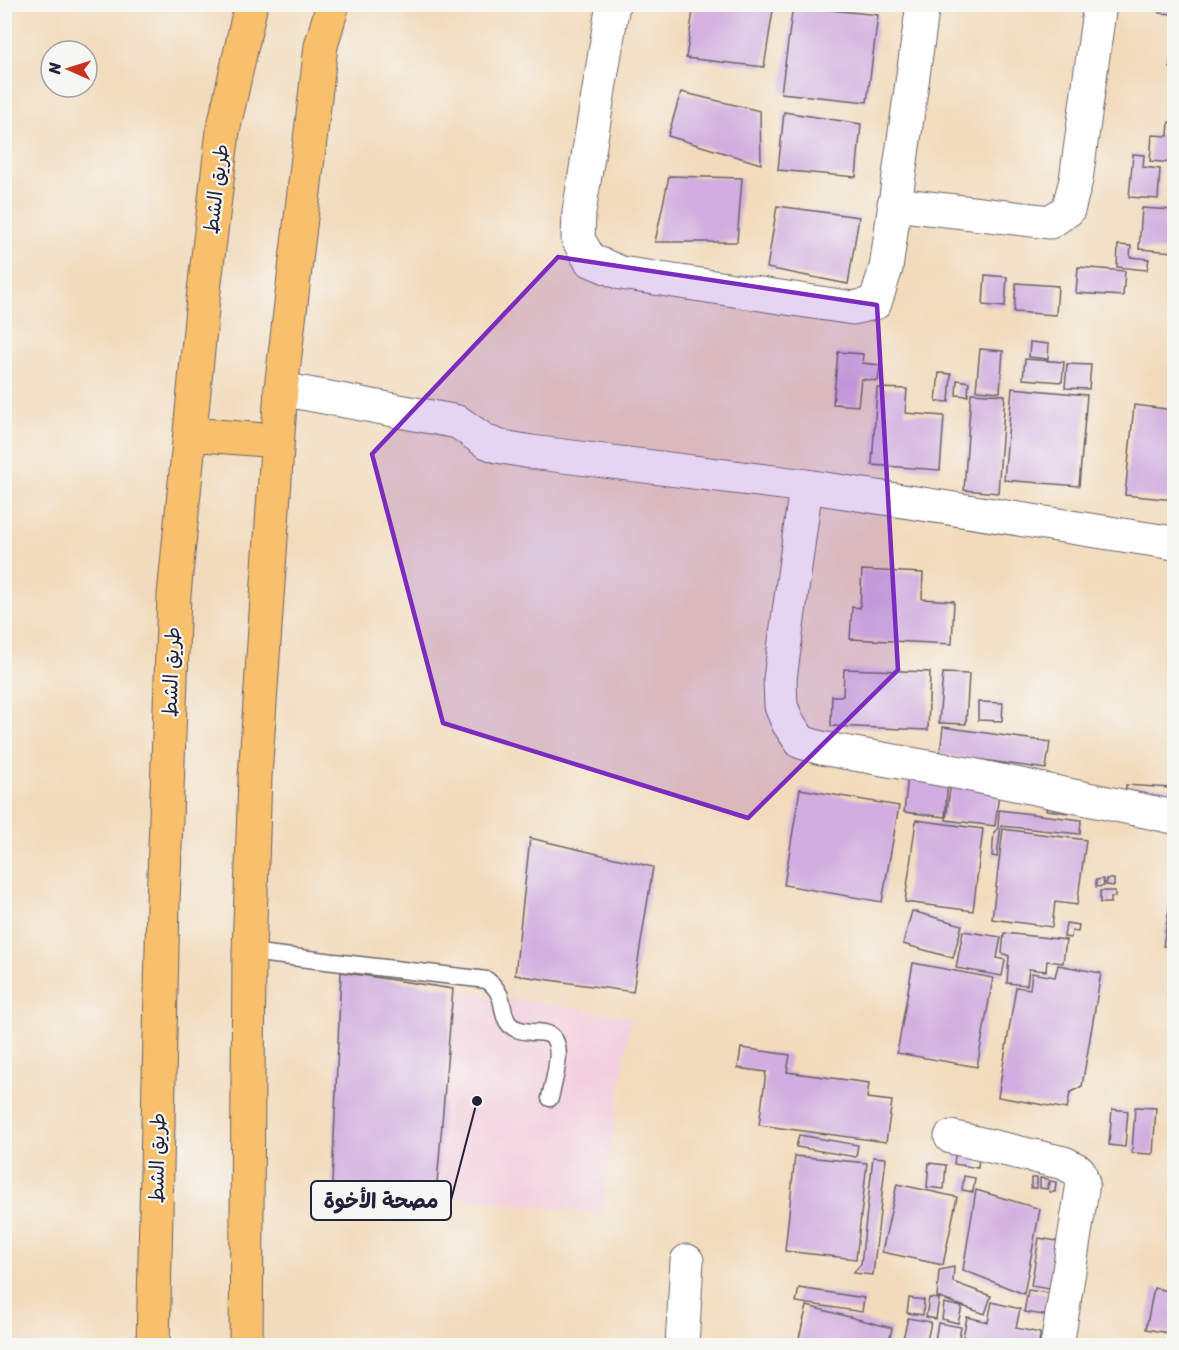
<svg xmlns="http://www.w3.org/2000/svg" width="1179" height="1350" font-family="Sriracha,'Playpen Sans Arabic',sans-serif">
	<rect width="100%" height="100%" fill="#f6f6f2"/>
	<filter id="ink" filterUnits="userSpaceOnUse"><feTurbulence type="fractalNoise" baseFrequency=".0167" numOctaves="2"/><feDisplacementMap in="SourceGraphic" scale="12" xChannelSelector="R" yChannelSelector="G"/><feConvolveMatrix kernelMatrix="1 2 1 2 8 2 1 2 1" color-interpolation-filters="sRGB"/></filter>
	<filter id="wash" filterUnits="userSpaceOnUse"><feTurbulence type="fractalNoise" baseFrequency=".008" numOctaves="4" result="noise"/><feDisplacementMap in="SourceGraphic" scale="24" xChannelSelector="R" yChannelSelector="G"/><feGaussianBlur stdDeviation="1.35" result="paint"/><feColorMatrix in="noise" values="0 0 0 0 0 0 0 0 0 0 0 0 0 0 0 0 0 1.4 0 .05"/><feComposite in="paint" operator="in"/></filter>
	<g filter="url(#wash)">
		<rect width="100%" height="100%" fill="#f2dbbc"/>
		<path fill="#f3cfde" d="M341 972 631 1017 601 1214 332 1184Z"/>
		<g id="blocks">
			<path fill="#d1aedf" d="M694 4H774L764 67 686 58Z
				M1159 4H1174V14L1159 13Z
				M793 6 878 15 867 102 781 93Z
				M1173 29H1174V69L1170 68Z
				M681 92 760 111 761 164 668 136Z
				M784 112 861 124 856 177 778 170Z
				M1169 122H1174V163L1150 161 1152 135 1168 136Z
				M1133 154 1144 155 1143 167 1160 169 1158 199 1129 197Z
				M669 176 742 178 737 242H655Z
				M777 206 859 217 848 284 767 268Z
				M1142 208 1174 210V252L1139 249Z
				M1118 245 1131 246 1130 257 1149 259 1147 270 1117 267Z
				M1078 267 1125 271 1123 296 1076 293Z
				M985 275 1007 277 1005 307 983 305Z
				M1016 283 1058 286 1056 315 1014 312Z
				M1030 342 1049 344 1048 359 1029 357Z
				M980 349 1003 351 1000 392 976 390Z
				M838 352 863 354 862 363 880 365 878 381 861 379 858 406 833 404Z
				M1025 359 1064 362 1062 382 1023 379Z
				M1067 364 1091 365 1089 389 1065 388Z
				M939 373 951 374 949 402 936 401Z
				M957 380 969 382 968 396 956 395Z
				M877 388 907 389 905 413 944 416 940 470 872 465Z
				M1012 388 1087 395 1079 486 1004 480Z
				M971 393 1005 395 998 493 964 490Z
				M1134 405 1174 410V500L1125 495Z
				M862 570 923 573 922 599 954 601 952 644 850 639 852 607 860 608Z
				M844 669 930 672 928 730 831 726 832 696H843Z
				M943 673 969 674 966 724 939 723Z
				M978 702 1003 703 1002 721 978 720Z
				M943 727 1050 742 1046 769 940 754Z
				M1171 772 1174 773V804L1125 801 1126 785 1171 788Z
				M908 776 948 780 945 817 904 812Z
				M951 780 1000 786 995 826 946 820Z
				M800 789 899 806 882 902 784 885Z
				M1048 802 1068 805 1067 813 1046 810Z
				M999 810 1081 820 1080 834 1001 826 997 857 992 856 994 832 998 828Z
				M916 820 983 829 973 911 905 902Z
				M1003 829 1086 840 1077 905 1055 902 1052 927 992 919Z
				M530 838 653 867 633 992 515 975Z
				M1103 879 1104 886 1096 887V880Z
				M1106 879H1114V886L1106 885Z
				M1100 891H1115V897H1111V903H1100Z
				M1171 897H1174V948L1163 946Z
				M912 911 962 925 953 958 903 944Z
				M1066 923 1079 925 1078 932 1072 931 1071 938 1064 937Z
				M963 931 1001 937 997 958 1005 960 1002 976 956 968Z
				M1004 933 1066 940 1063 963 1047 961 1046 971 1029 969 1027 985 1007 983 1009 956 1002 953Z
				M913 963 993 978 977 1067 897 1053Z
				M1058 965 1101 973 1082 1086 1070 1093 1067 1109 998 1097 1016 987 1030 989 1032 973 1055 977Z
				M341 972 453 989 436 1196 332 1184Z
				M741 1048 790 1055 787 1072 869 1083 867 1098 892 1101 886 1142 759 1125 766 1072 738 1068Z
				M1135 1107 1156 1108 1153 1154 1132 1153Z
				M1112 1109 1128 1111 1125 1147 1109 1145Z
				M799 1135 858 1145 856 1157 796 1147Z
				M956 1149 979 1154 978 1168 954 1164Z
				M795 1156 867 1163 856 1259 785 1251Z
				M873 1157 886 1158 873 1275 853 1273 861 1264Z
				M929 1163 946 1165 944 1189 927 1187Z
				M964 1176 975 1178 973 1192 962 1190Z
				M1031 1178H1037V1188H1031Z
				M1040 1178 1048 1179 1047 1189 1040 1188Z
				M1050 1181 1056 1182 1055 1192H1049Z
				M897 1184 957 1197 943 1265 882 1252Z
				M976 1190 1040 1209 1024 1294 963 1270Z
				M1173 1221 1174 1222V1243H1170Z
				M1039 1238 1063 1242 1055 1290 1031 1286Z
				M954 1267 953 1282 991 1296 985 1314 937 1297 939 1270Z
				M799 1288 864 1298 862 1312 796 1302Z
				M1154 1288 1174 1292V1334L1146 1329Z
				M1028 1290 1054 1294 1050 1316 1024 1312Z
				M909 1298 924 1300 923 1315 907 1313Z
				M929 1298 939 1299 936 1319 926 1317Z
				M992 1302 1020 1309 1016 1328 1040 1333 1039 1346H961L967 1317 988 1322Z
				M944 1303 962 1307 958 1323 942 1319Z
				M807 1306 892 1328 888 1346H797Z
				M908 1318 931 1322 926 1346H894L902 1343Z
				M938 1323 961 1327 957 1346H934Z
				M1142 1340 1174 1344V1346H1141Z"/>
		</g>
	</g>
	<g filter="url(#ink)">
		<use href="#blocks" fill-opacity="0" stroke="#6b6368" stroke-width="1.5"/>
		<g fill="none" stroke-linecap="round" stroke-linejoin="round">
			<defs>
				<path id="lane" d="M249 952 487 980C509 997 498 1012 510 1025 517 1031 524 1031 532 1032 538 1032 545 1032 550 1035 566 1045 553 1083 550 1098"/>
				<path id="street" d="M613 4 579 212 578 239 590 260 621 273 853 308 875 303 886 268 923 4
					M894 204 1050 222 1068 210 1076 180 1100 4
					M281 389 458 422 485 441 497 446 531 452 806 486 1174 543
					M806 486 780 679 781 706 788 723 801 742 821 748 967 774 1174 817
					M951 1137 1064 1163 1079 1171 1083 1183 1057 1346
					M682 1346 687 1261"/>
				<path id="highway" d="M190 434 277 441
					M153 1346 163 903 174 595 203 299 223 131 251 4
					M246 1346 249 952 255 777 281 389 321 46 333 4"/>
			</defs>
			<use href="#lane" stroke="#6b6368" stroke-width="19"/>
			<use href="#street" stroke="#6b6368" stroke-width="35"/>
			<use href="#highway" stroke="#6b6368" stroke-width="35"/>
			<use href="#lane" stroke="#fff" stroke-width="16"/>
			<use href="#street" stroke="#fff" stroke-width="33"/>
			<use href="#highway" stroke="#f8bf6c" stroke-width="33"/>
		</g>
	</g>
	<path fill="#7b2cbf" fill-opacity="0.2" stroke="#7b2cbf" stroke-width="4.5" stroke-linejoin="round" d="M558 257 877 305 898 670 748 818 443 723 372 454Z"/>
	<g text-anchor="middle" stroke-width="4.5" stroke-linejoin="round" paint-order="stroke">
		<g font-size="20" fill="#22223b" stroke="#f6f6f2">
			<text transform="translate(216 189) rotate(-83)" y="7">طريق الشط</text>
			<text transform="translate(171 672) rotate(-88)" y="7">طريق الشط</text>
			<text transform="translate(157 1158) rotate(-89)" y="7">طريق الشط</text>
		</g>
	</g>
	<path fill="none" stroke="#22223b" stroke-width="2" d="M477 1101L451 1200"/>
	<circle fill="#22223b" stroke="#f6f6f2" stroke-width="2" cx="477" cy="1101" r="6"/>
	<rect fill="#f6f6f2" stroke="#22223b" stroke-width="2" x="311" y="1181" width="140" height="39" rx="6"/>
	<g font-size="21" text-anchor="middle" font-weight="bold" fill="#22223b">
		<text x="381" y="1208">مصحة الأخوة</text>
	</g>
	<rect width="1179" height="1350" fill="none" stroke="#f6f6f2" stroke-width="24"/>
	<g transform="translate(69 69) rotate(273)"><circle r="28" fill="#f6f6f2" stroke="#a1a1a9" stroke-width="1.5"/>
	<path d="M0-4.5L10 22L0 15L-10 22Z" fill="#c8321e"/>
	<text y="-9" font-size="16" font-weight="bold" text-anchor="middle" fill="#22223b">N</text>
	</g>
</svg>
